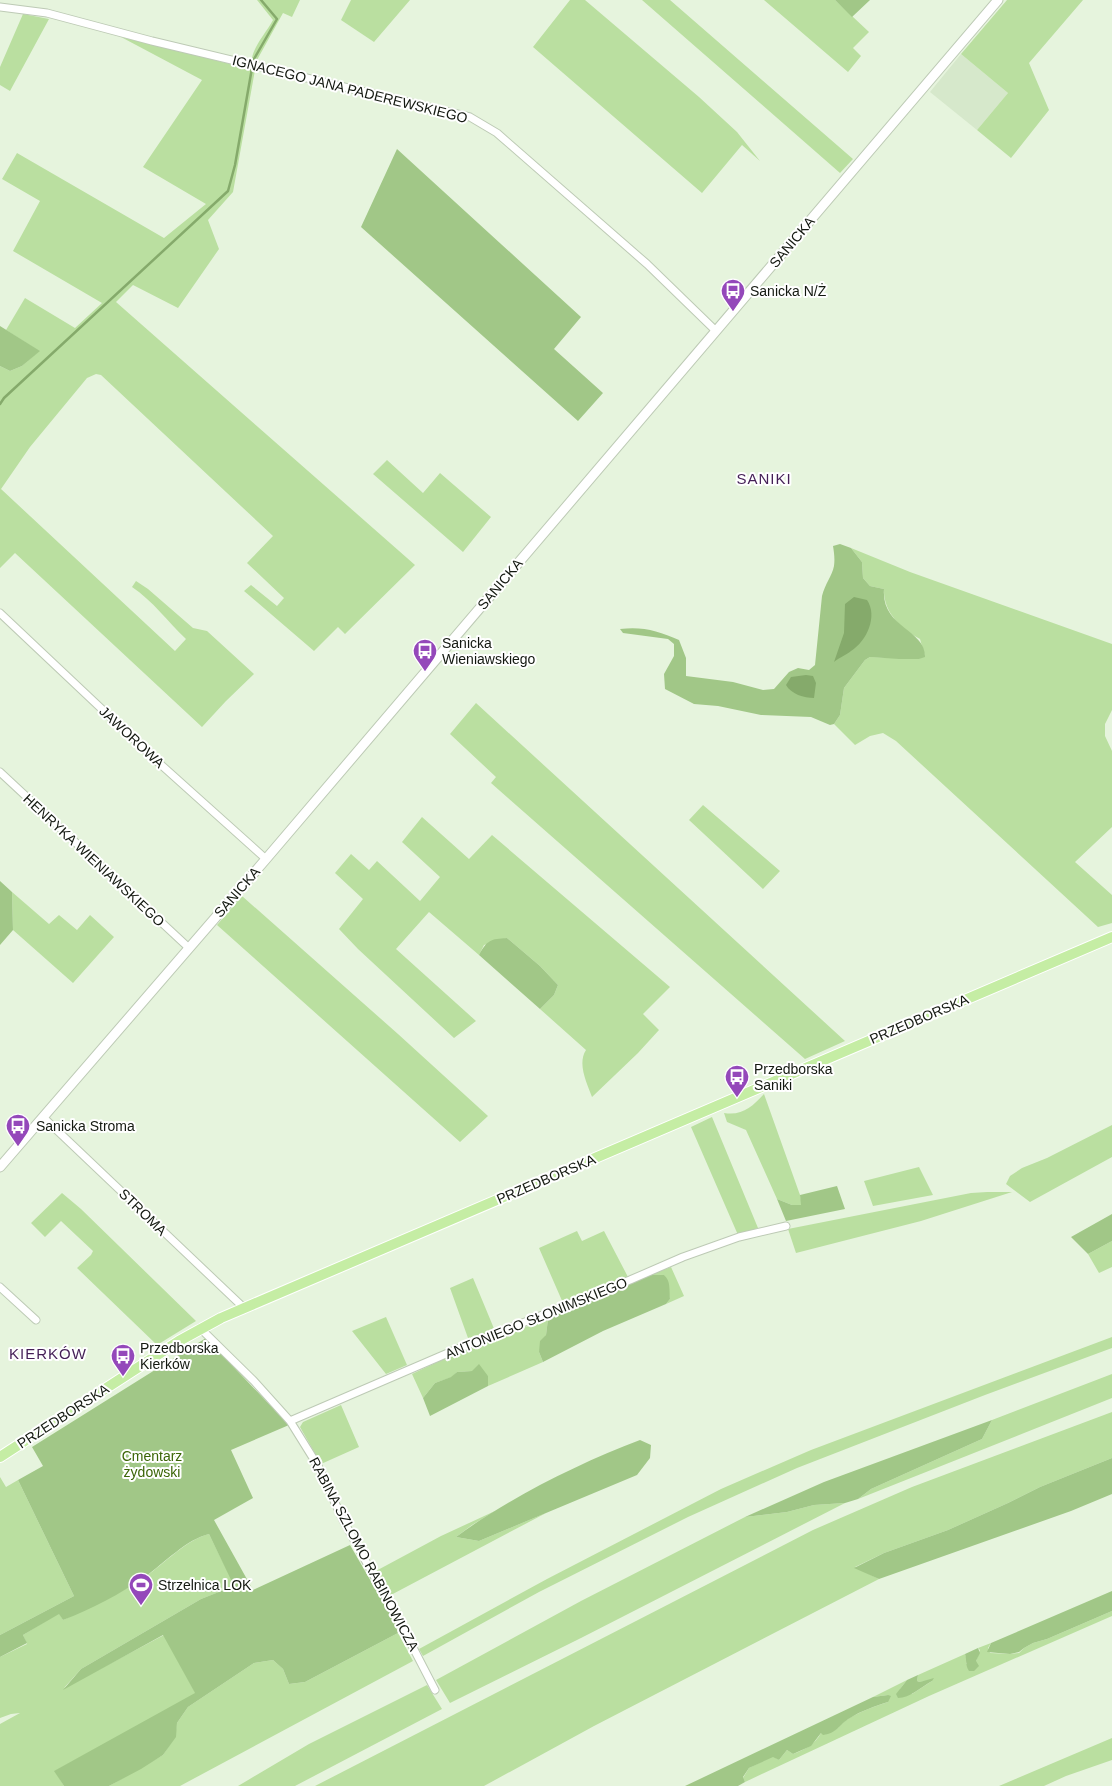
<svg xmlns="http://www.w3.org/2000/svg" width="1112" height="1786" font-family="Helvetica,sans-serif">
	<rect width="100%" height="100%" fill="#e6f4dd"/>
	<path fill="#d6e8cb" d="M961 54 1008 93 977 130 930 92Z"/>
	<path fill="#badfa0" d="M257 0H300L292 17 283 13 257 60 252 58C255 44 266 33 273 20Z
		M351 0H410L374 42 341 20Z
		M570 0H585L699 97 737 132 760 161 742 145 702 193 533 47Z
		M642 0H670L853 159 840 173Z
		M764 0H835L869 32 853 48 861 56 848 72Z
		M1007 0H1083L1029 63 1049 110 1011 158 977 130 1008 93 961 54Z
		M23 14 49 19 10 91 0 85V67Z
		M121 37 255 70 233 192 208 220 219 249 178 308 133 285 116 302 415 565 345 634 338 627 314 651 244 591 251 585 277 606 284 598 247 563 273 536 101 375 96 374 87 378 30 447 1 489 175 651 186 639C168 622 153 601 132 587L136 581 148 589 193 628 207 631 254 674 226 701 202 727 15 553 0 568V366L10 371 22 366 39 351 6 330 25 298 75 328 102 303 13 251 40 201 2 179 17 153 164 238 206 204 143 167 202 80Z
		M387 460 423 493 440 473 491 517 463 552 373 474Z
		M851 548 910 572 1112 644V710L1105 724V736L1112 751V827L1075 862 1112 895V923L1098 927 896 741 883 733 870 736 855 745 834 724 840 715 844 688 865 660 870 657 918 659 925 656 920 639C901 629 883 612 884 589L870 586 863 578 862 562Z
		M476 703 845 1041 805 1059 491 783 496 777 450 734Z
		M703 805 780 871 763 889 689 820Z
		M422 817 469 859 492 835 670 987 643 1014 659 1030 638 1053 592 1097C587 1083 577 1064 586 1050L540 1009 554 995 558 985 540 966 507 938 484 945 479 955 429 912 396 949 476 1021 454 1038 358 949 339 929 363 899 335 873 351 854 369 870 377 861 420 901 440 877 402 842Z
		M12 892 49 924 59 915 77 930 90 915 114 937 73 983 13 930Z
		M242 896 398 1034 488 1116 460 1142 217 925Z
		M764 1094 800 1195 802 1205H792L777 1199 746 1130 727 1122 724 1113C742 1116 752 1107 764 1094Z
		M712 1117 758 1228 738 1235 691 1127Z
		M1112 1125V1157L1030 1202 1006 1184 1010 1176 1022 1168 1047 1158Z
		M919 1167 933 1195 873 1206 864 1181Z
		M987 1192H1012L921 1221 796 1253 788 1229 971 1193Z
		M62 1193 81 1209 196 1321 157 1345 77 1268 91 1255 93 1251 61 1221 45 1237 31 1223Z
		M577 1231 582 1241 604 1231 628 1277 563 1303 539 1248Z
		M1112 1241V1267L1099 1273 1088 1254Z
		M671 1267 684 1296 666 1304 670 1299 664 1275H649Z
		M473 1278 495 1331 468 1338 450 1288Z
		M386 1317 407 1365 386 1374 352 1331Z
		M548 1319 546 1335 539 1352 543 1362 488 1386V1376L472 1371 457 1372 452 1377 435 1383 423 1398 412 1374 467 1348Z
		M1112 1337V1348L985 1395 797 1468 688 1517 539 1592 423 1656 419 1649 547 1579 721 1489 811 1450Z
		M1112 1374V1398L858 1499 871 1489 982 1439 992 1420Z
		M341 1405 359 1447 321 1464 300 1427 303 1422Z
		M1112 1412V1458L1040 1487 1008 1503 948 1530 884 1553 855 1567 879 1579 594 1726 484 1786H315L813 1530 912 1487Z
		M0 1477 6 1487 18 1480 74 1596 0 1635Z
		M845 1503 581 1638 450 1703 436 1680 581 1601 745 1517 787 1512 814 1505Z
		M495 1511 472 1525 456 1537 479 1541 546 1513 389 1596 374 1572 441 1536Z
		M209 1534 235 1586 201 1599 81 1669 64 1688 164 1635 196 1694 55 1771 64 1786H0V1724L20 1713 11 1714 0 1718V1657L27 1644 23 1635 59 1613 63 1620C91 1607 119 1594 145 1577 165 1563 186 1540 209 1534Z
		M1112 1611V1616L929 1696 745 1782 743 1778 749 1768 773 1756 779 1760 787 1750 793 1754C806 1749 814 1745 821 1733 843 1731 835 1726 851 1717 862 1711 875 1706 888 1702V1695L873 1697 907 1680 900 1689 912 1694 932 1681 920 1682 917 1681 918 1675 965 1654 967 1660 966 1664 976 1661 980 1650 978 1648 991 1643 988 1648 990 1653 1010 1654 1019 1653 1024 1648 1033 1643 1047 1639Z
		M398 1633 413 1661 180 1786H109L163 1755 175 1737 177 1723 188 1707 254 1663 273 1660 283 1669 289 1684 305 1682Z
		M427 1685 442 1709 295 1786H238L309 1744Z
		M1112 1738V1760L1066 1776 1044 1786H999Z"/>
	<path fill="#a1c787" d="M835 0H870L852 17Z
		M397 149 581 317 554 349 603 393 578 421 361 227Z
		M0 326 40 351 22 366 10 371 0 366Z
		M840 544 851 548 862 562 863 578 870 586 884 589C881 628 926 629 925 657L919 659H899L870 657 865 660 844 688 840 715 834 724 830 725 811 717 761 715 718 706 694 704 665 689 664 674 674 656V644L668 639 623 633 620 629C642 626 659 631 679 640L686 658V676L733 682 763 690 774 689 789 672 798 668 809 670 815 665 822 596C825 584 832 576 834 566 835 559 834 552 833 546Z
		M0 881 12 892 13 930 0 945Z
		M507 938 540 966 558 985 554 995 540 1009 479 955C487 940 491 939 507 938Z
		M837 1186 845 1209 786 1221 777 1199 792 1205H801L800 1195Z
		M1112 1214V1241L1088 1254 1071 1237Z
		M649 1275H664C671 1281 669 1290 670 1299L666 1304 603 1331 543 1362 539 1352 540 1341 546 1335 548 1319 584 1301Z
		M206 1338 289 1425 231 1450 253 1498 214 1520 253 1590 350 1545 395 1623 398 1633 305 1682 289 1684 283 1669 273 1660 254 1663 188 1707 177 1723 176 1737 163 1755 141 1769 109 1786H64L54 1771 195 1693 163 1635 63 1690 81 1669 201 1599 234 1586 209 1534C187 1539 164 1563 145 1577 120 1594 92 1609 63 1620L59 1614 23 1635 27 1643 0 1657V1635L74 1596 18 1480 43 1466 32 1447Z
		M479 1364 488 1376V1386L430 1416 423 1398 435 1383 451 1377 457 1372 472 1371Z
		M992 1420 982 1439 871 1489 858 1499 845 1503 814 1505 787 1512 745 1517 824 1482Z
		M640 1440 651 1445 650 1458 637 1475 479 1541 456 1537C507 1499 579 1463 640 1440Z
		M1112 1458V1494L1071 1511 879 1579 854 1568 884 1553 948 1530 1008 1503 1040 1487Z
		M1112 1591V1611L1047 1639 1033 1643 1024 1648 1019 1652 1010 1654 987 1652 991 1643Z
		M978 1648 980 1653 976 1661 979 1666 974 1671H969C965 1665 967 1660 965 1654Z
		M918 1675 917 1681 920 1682 934 1678 932 1681C921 1687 910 1698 898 1698L896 1694 907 1680Z
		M888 1695 891 1696 888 1702C875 1706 861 1711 850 1718 838 1725 838 1733 823 1735L821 1733 811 1746 793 1754 787 1750 779 1760 773 1757 749 1768 743 1777 745 1782 738 1786H685L873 1697Z"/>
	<path fill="#85aa6b" d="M854 597 867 600C878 616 867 641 851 651 846 655 840 657 834 662L844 633 845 604Z
		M806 675 813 676 816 683 814 698C804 698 791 694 786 685L791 677Z"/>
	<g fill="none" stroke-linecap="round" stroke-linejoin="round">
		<path stroke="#85aa6b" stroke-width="2.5" d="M254 59 277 19 261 0
			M0 404 4 398 228 191 235 165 252 68"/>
		<defs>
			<path id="minor" d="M0 7 47 13 152 41 470 117 497 133 647 264 716 331
				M0 613 159 763 266 859
				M0 772 189 948
				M43 1117 244 1308
				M0 1287 36 1320
				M200 1328 254 1381 290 1421 318 1466 343 1520 405 1632 435 1690
				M290 1421 455 1350 630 1280 683 1257 739 1237 786 1226"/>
			<path id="tertiary" d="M0 1167 266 859 998 0"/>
			<path id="primary" d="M0 1457 179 1341 221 1318 1112 937"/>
		</defs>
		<use href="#minor" stroke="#bdcab5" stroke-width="9"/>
		<use href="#tertiary" stroke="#bdcab5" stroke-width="11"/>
		<use href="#primary" stroke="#fff" stroke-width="12"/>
		<use href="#minor" stroke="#fff" stroke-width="7"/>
		<use href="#tertiary" stroke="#fff" stroke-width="9"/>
		<use href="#primary" stroke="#c5eda4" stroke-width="10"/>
	</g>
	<defs>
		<symbol id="bus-pin" viewBox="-11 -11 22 30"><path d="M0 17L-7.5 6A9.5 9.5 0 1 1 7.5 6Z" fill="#9448ba" stroke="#fff"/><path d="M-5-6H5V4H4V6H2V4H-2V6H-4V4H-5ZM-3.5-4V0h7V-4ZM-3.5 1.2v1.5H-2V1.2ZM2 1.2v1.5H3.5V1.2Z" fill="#fff"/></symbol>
		<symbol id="stadium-pin" viewBox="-11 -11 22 30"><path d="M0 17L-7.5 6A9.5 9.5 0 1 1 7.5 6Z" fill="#9448ba" stroke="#fff"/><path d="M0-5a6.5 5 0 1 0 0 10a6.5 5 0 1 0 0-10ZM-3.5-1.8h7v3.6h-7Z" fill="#fff"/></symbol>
	</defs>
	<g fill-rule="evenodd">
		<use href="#bus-pin" x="719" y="277" width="28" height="38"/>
		<use href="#bus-pin" x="411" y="637" width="28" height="38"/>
		<use href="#bus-pin" x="723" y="1063" width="28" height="38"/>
		<use href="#bus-pin" x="4" y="1112" width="28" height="38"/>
		<use href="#bus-pin" x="109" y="1342" width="28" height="38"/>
		<use href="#stadium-pin" x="127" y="1571" width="28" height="38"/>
	</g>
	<g text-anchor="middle" stroke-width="4" stroke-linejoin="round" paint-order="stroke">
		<g font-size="14" fill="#131810" stroke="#fff">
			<text transform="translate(350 89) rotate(14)" y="5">IGNACEGO JANA PADEREWSKIEGO</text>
			<text transform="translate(792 242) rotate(-50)" y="5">SANICKA</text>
			<text transform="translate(500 584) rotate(-50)" y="5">SANICKA</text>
			<text transform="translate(132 737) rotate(43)" y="5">JAWOROWA</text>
			<text transform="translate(94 860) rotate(43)" y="5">HENRYKA WIENIAWSKIEGO</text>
			<text transform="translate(237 892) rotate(-49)" y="5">SANICKA</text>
			<text transform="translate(919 1019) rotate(-23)" y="5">PRZEDBORSKA</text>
			<text transform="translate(546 1179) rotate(-23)" y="5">PRZEDBORSKA</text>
			<text transform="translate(143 1212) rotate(44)" y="5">STROMA</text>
			<text transform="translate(536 1318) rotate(-22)" y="5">ANTONIEGO SŁONIMSKIEGO</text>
			<text transform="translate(63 1416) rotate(-33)" y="5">PRZEDBORSKA</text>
			<text transform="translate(364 1554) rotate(62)" y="5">RABINA SZLOMO RABINOWICZA</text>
		</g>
		<g font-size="14" fill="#131810" stroke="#fff" text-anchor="start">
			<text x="750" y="296">Sanicka N/Ż</text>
			<text x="442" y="648">Sanicka<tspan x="442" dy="16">Wieniawskiego</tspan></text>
			<text x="754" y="1074">Przedborska<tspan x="754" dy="16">Saniki</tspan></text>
			<text x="36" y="1131">Sanicka Stroma</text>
			<text x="140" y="1353">Przedborska<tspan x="140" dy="16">Kierków</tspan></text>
			<text x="158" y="1590">Strzelnica LOK</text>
		</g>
		<g font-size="14" fill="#3a6506" stroke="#fff">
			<text x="152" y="1461">Cmentarz<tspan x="152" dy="16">żydowski</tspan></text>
		</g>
		<g font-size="15" letter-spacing="1" fill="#441f56" stroke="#fff">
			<text x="764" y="484">SANIKI</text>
			<text x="48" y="1359">KIERKÓW</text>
		</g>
	</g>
</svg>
